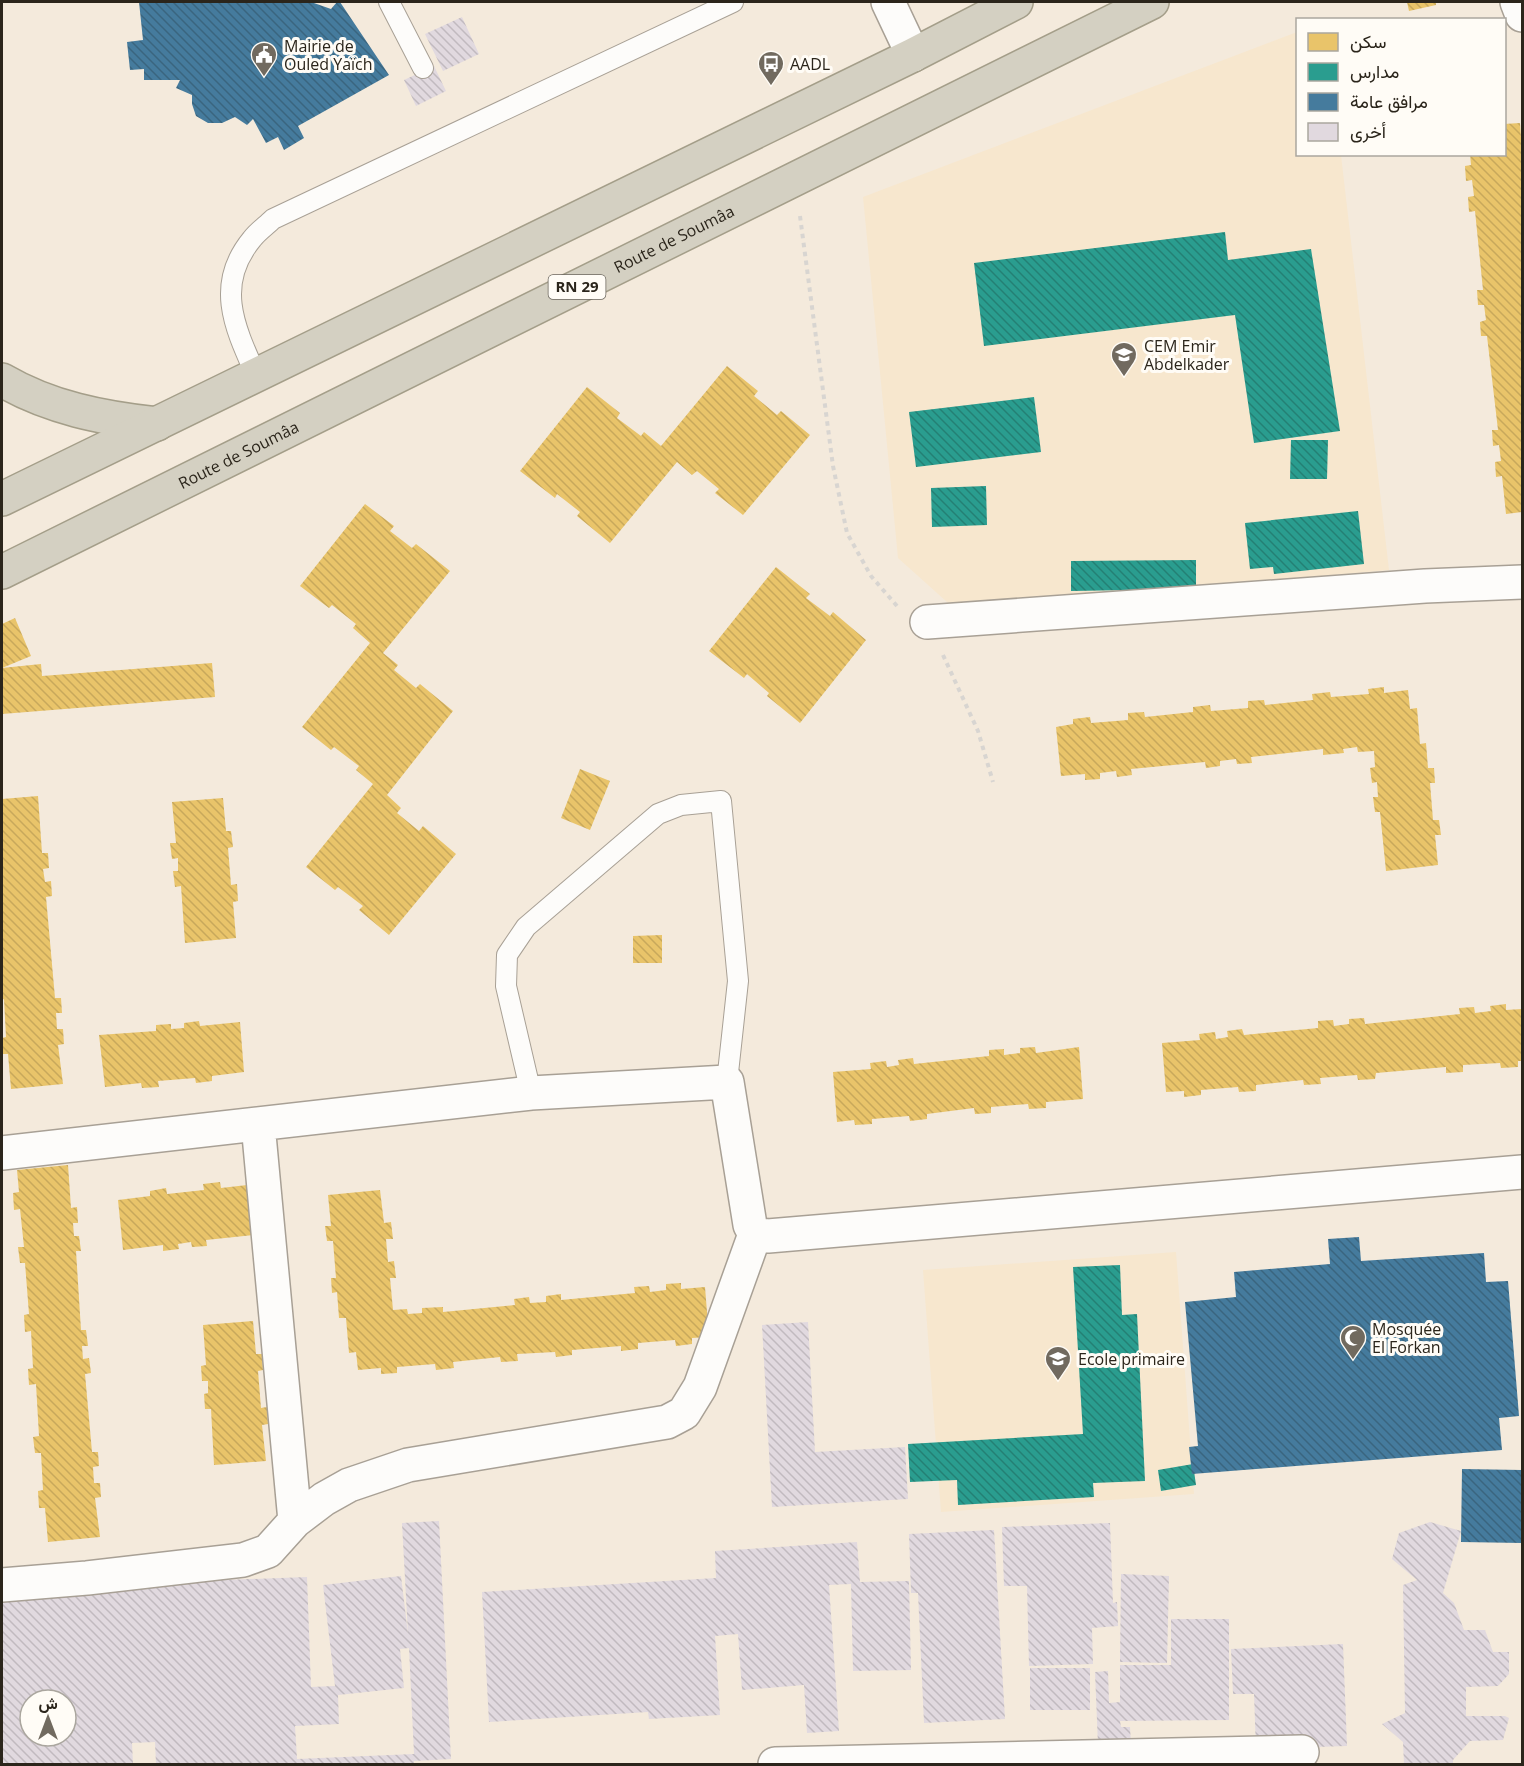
<svg xmlns="http://www.w3.org/2000/svg" width="1524" height="1766" font-family="'Open Sans',Vazirmatn,sans-serif">
	<defs>
		<pattern id="homes-back-hatch" width="6" height="6" patternUnits="userSpaceOnUse" patternTransform="scale(1.5)"><rect width="6" height="6" fill="#e9c46a"/><path d="M-1 5l2 2M0 0l6 6M5-1l2 2" fill="none" stroke="#c8a85b"/></pattern>
		<pattern id="schools-back-hatch" width="6" height="6" patternUnits="userSpaceOnUse" patternTransform="scale(1.5)"><rect width="6" height="6" fill="#2a9d8f"/><path d="M-1 5l2 2M0 0l6 6M5-1l2 2" fill="none" stroke="#248074"/></pattern>
		<pattern id="public-back-hatch" width="6" height="6" patternUnits="userSpaceOnUse" patternTransform="scale(1.5)"><rect width="6" height="6" fill="#457b9d"/><path d="M-1 5l2 2M0 0l6 6M5-1l2 2" fill="none" stroke="#3a657f"/></pattern>
		<pattern id="building-back-hatch" width="6" height="6" patternUnits="userSpaceOnUse" patternTransform="scale(1.5)"><rect width="6" height="6" fill="#e1d9df"/><path d="M-1 5l2 2M0 0l6 6M5-1l2 2" fill="none" stroke="#c1babf"/></pattern>
	</defs>
	<rect width="100%" height="100%" fill="#f4eadc"/>
	<path fill="#f7e7ce" d="M1297 32 1298 154 1341 155 1389 570 957 611 898 558 863 197Z
		M1176 1252 1194 1494 941 1512 923 1270Z"/>
	<path fill="url(#homes-back-hatch)" d="M1407 2H1436V5L1409 11Z
		M1520 123 1522 152V512L1506 514 1502 476 1496 477 1495 462 1501 461 1499 445 1493 446 1492 430H1498L1487 336H1481L1480 322 1486 320 1484 305H1478L1477 290H1483L1475 211 1469 212 1468 197 1474 196 1472 180 1466 181 1465 166 1471 165 1470 154H1504V124Z
		M727 366 758 391 754 396 777 415 781 411 810 435 743 515 715 493 719 489 697 471 692 475 677 462 610 543 577 516 580 512 557 494 555 498 520 471 587 387 620 413 617 418 641 436 644 432 661 446Z
		M365 504 394 526 390 531 412 548 416 544 450 571 383 653 398 665 394 670 416 688 420 684 453 711 387 795 401 808 397 813 419 831 423 826 456 854 389 935 359 910 363 906 338 887 335 890 306 867 373 784 356 770 359 766 334 747 331 750 302 727 370 643 353 628 356 624 332 605 329 608 300 586Z
		M776 567 810 594 806 598 830 616 833 612 866 640 800 723 767 696 769 693 747 674 744 678 709 651Z
		M15 618 31 656 2 668 41 664 42 676 212 663 215 697 2 714V624Z
		M1384 687V693L1408 690 1410 709 1417 708 1420 744 1426 743 1428 768H1434L1435 783H1430L1433 820H1439L1441 835H1435L1438 865 1386 871 1380 812H1375L1373 797H1378L1377 782 1372 783 1370 768 1375 767 1374 751 1358 752 1357 747 1343 749 1344 753 1323 755V749L1251 757 1252 763 1237 764 1236 759 1220 761V766L1206 768 1205 762 1131 769 1132 775 1117 777 1116 771 1100 773V779L1085 780V774L1061 776 1056 727 1073 724V719L1090 717 1091 723 1128 720V713L1144 712 1145 717 1193 712V707L1210 705 1211 711 1248 708V701L1264 700 1265 705 1313 700 1312 694 1330 692 1331 697 1369 694 1368 689Z
		M580 769 610 781 590 830 561 818Z
		M38 796 42 853H48L49 868 43 869 45 882 51 881 52 896 46 897 55 998H61L62 1013H56L57 1029H63L64 1044 58 1045 63 1084 11 1089 8 1054H2V1038L6 1037 4 999 2 1000V799Z
		M223 798 226 831H231L233 847 228 848 231 885 237 884 238 901 233 902 236 938 185 943 181 886 175 887 173 871H178V858L172 859 170 843H176L172 802Z
		M662 935V963H633V936Z
		M1506 1004V1010L1522 1009V1061H1518V1067L1501 1068 1500 1063 1463 1065V1072L1446 1073V1067L1376 1073 1375 1079 1358 1080 1357 1075 1320 1078 1321 1084 1304 1085 1303 1080 1256 1085V1091L1239 1092 1238 1087 1201 1090V1095L1184 1097V1091L1166 1092 1162 1043 1200 1040 1199 1034 1215 1032 1216 1039 1228 1037 1227 1031 1242 1029 1244 1035 1318 1028V1021L1333 1020 1334 1026 1349 1024V1019L1364 1018 1365 1024 1460 1014 1459 1008 1474 1007 1475 1013 1491 1011 1490 1006Z
		M199 1021 200 1026 240 1022 244 1072 212 1076V1081L196 1083 195 1078 158 1081 159 1087 142 1088 141 1083 105 1087 99 1035 156 1031V1025L171 1024V1029L184 1028V1023Z
		M1035 1047 1036 1053 1079 1047 1083 1099 1046 1102V1108L1029 1109 1028 1104 991 1107V1113L975 1114 974 1108 927 1114V1119L910 1121 909 1116 872 1119V1124L855 1125 854 1120 837 1122 833 1072 871 1069 870 1063 886 1061 887 1067 899 1065 898 1060 913 1058 914 1064 989 1056V1050L1004 1049V1055L1020 1053V1048Z
		M68 1165 71 1208 77 1207 78 1223H73L74 1236H79L81 1251H76L81 1330H86L88 1346H82L83 1359 89 1358 91 1373 85 1374 92 1452H98L99 1466 93 1467 94 1483H100L101 1497 95 1498 100 1537 48 1542 45 1508H39L38 1491 43 1490 41 1453H35L33 1437 39 1436 36 1384 29 1385 28 1369 33 1368 31 1331 25 1332 24 1315 29 1314 25 1263H20L18 1247H24L20 1209 14 1210 13 1193 19 1192 17 1170Z
		M220 1182 221 1188 257 1184 263 1234 206 1240 207 1246 192 1247 191 1242 178 1244 179 1249 163 1251V1245L123 1250 118 1200 150 1196V1191L166 1188 167 1194 204 1190 203 1184Z
		M380 1190 384 1223 391 1222 393 1239H386L388 1262 394 1261 396 1278H390L393 1310 407 1309 408 1314 422 1313V1308L443 1307V1312L515 1305 514 1299 529 1297 530 1303 546 1302V1296L561 1294V1300L635 1293 634 1287 649 1286 650 1292 666 1290V1284L681 1283V1289L705 1287 709 1337 692 1338V1344L676 1346 675 1340 638 1343V1349L621 1351V1346L572 1350V1355L556 1357 555 1352 517 1354 518 1361 501 1362 500 1357 453 1362 454 1368 436 1370 435 1364 397 1367V1373L381 1374V1368L358 1370 356 1352 349 1353 346 1318H339L337 1292 332 1293 331 1278H336L333 1241H327L325 1226H331L328 1195Z
		M253 1321 256 1354H262L263 1370 258 1371 261 1408 267 1407 268 1424 262 1425 266 1461 214 1465 211 1409H205L204 1394 208 1393V1381H202L201 1366 206 1365 203 1325Z"/>
	<path fill="url(#schools-back-hatch)" d="M1225 232 1228 260 1311 249 1340 431 1254 443 1235 315 984 346 974 263Z
		M1034 397 1041 452 916 467 909 412Z
		M1291 440H1328L1327 479H1290Z
		M986 486 987 525 932 527 931 488Z
		M1358 511 1364 564 1274 574 1273 567 1250 569 1245 523Z
		M1196 560V589L1071 591V561Z
		M1120 1265 1122 1315 1137 1314 1145 1481 1093 1483 1094 1497 958 1505 957 1480 910 1482 908 1444 1083 1434 1073 1267Z
		M1193 1464 1196 1485 1161 1491 1158 1470Z"/>
	<path fill="url(#public-back-hatch)" d="M139 2H311L331 9 337 2H340L389 75 298 126 304 138 284 150 278 137 266 143 253 119 247 125 235 117 222 123H208L196 116 192 104V95L176 88 180 80H144V69L130 70 127 42 143 40Z
		M1359 1237 1361 1261 1484 1253 1486 1282 1508 1281 1519 1416 1499 1418 1502 1450 1192 1474 1189 1447 1198 1446 1185 1302 1236 1297 1234 1272 1330 1264 1328 1239Z
		M1462 1469 1522 1470V1543L1461 1542Z"/>
	<path fill="url(#building-back-hatch)" fill-rule="evenodd" d="M462 17 479 54 443 71 425 34Z
		M434 66 446 91 416 106 404 80Z
		M808 1322 815 1452 905 1447 908 1499 772 1507 762 1325Z
		M439 1521 451 1759 414 1761V1764H156L155 1742 132 1743 133 1764H2V1588L307 1577 311 1687 335 1686 323 1585 401 1576 408 1634 402 1523ZM409 1648 414 1754 297 1759 295 1726 339 1724 338 1695 404 1688 400 1649ZM30 1700H66V1736H30Z
		M1430 1522 1461 1531 1443 1593 1454 1603 1464 1630H1485L1493 1652H1509V1674L1498 1686 1466 1687V1716H1505L1509 1718 1503 1740 1470 1741 1453 1760V1764H1404L1403 1742 1382 1724 1405 1713 1403 1585 1417 1580 1392 1559 1399 1533Z
		M1110 1523 1113 1603 1117 1602 1118 1626 1092 1628 1093 1664 1029 1666 1027 1586H1004L1002 1527Z
		M994 1530 1005 1719 924 1723 918 1593H911L909 1534Z
		M857 1542 860 1582 909 1581 911 1670 853 1671 851 1584 829 1585 839 1731 807 1733 804 1685 742 1690 738 1634 715 1636 720 1715 649 1719 648 1712 489 1722 482 1592 716 1578 715 1551Z
		M1121 1574 1169 1576 1167 1663 1120 1662Z
		M1171 1619H1229V1720L1120 1721 1121 1727H1130L1131 1744 1098 1745 1095 1672 1108 1671 1109 1703 1120 1702V1665H1171Z
		M1343 1644 1347 1746 1256 1749 1254 1694H1233L1231 1649Z
		M1030 1668H1090V1710H1030Z"/>
	<g fill="none" stroke-linecap="round" stroke-linejoin="round">
		<defs>
			<path id="lane" d="M389 2 423 68
				M256 375C235 328 214 285 252 239 258 231 266 226 273 219L733 2
				M531 1093 506 986 507 955 526 927 658 814 681 805 721 801 738 981 727 1082"/>
			<path id="street" d="M888 2 913 55
				M1517 2 1522 15
				M927 622 1425 586 1522 582
				M258 1124 295 1521
				M2 1153 531 1093 727 1082 750 1225 755 1234 768 1236 1522 1172
				M2 1585 87 1578 243 1560 268 1551 295 1521 324 1499 349 1485 408 1465 667 1422 684 1413 700 1387 755 1234
				M775 1764 1302 1752"/>
			<g id="highway">
				<path d="M2 380C50 408 102 418 157 424"/>
				<path d="M2 499 913 55 1016 2"/>
				<path id="s1" d="M2 572 1152 2"/>
			</g>
		</defs>
		<use href="#lane" stroke="#a8a095" stroke-width="22"/>
		<use href="#street" stroke="#a8a095" stroke-width="36"/>
		<use href="#highway" stroke="#a49e89" stroke-width="36"/>
		<path stroke="#d8d5d1" stroke-width="4" stroke-dasharray="4.5 4.5" stroke-linecap="butt" d="M800 216 833 466 847 533 871 576 897 606
			M943 655 978 731 993 782"/>
		<use href="#lane" stroke="#fdfcfa" stroke-width="20"/>
		<use href="#street" stroke="#fdfcfa" stroke-width="33"/>
		<use href="#highway" stroke="#d4d0c2" stroke-width="33"/>
	</g>
	<defs>
		<symbol id="civic-pin" viewBox="-11 -11 22 30"><path d="M0 17L-7.5 6A9.5 9.5 0 1 1 7.5 6Z" fill="#716a5f" stroke="#fffcf6"/><path d="M-.6-6.5H3V-4.5H.6V-3L4-1V1h2V6H-6V1h2V-1L-.6-3ZM-1.2 2.5V6h2.4V2.5Z" fill="#fff"/></symbol>
		<symbol id="bus-pin" viewBox="-11 -11 22 30"><path d="M0 17L-7.5 6A9.5 9.5 0 1 1 7.5 6Z" fill="#716a5f" stroke="#fffcf6"/><path d="M-5-6H5V4H4V6H2V4H-2V6H-4V4H-5ZM-3.5-4V0h7V-4ZM-3.5 1.2v1.5H-2V1.2ZM2 1.2v1.5H3.5V1.2Z" fill="#fff"/></symbol>
		<symbol id="school-pin" viewBox="-11 -11 22 30"><path d="M0 17L-7.5 6A9.5 9.5 0 1 1 7.5 6Z" fill="#716a5f" stroke="#fffcf6"/><path d="M0-5L7-2L0 1L-7-2ZM-4 1L0 2.5L4 1V4Q0 6-4 4Z" fill="#fff"/></symbol>
		<symbol id="mosque-pin" viewBox="-11 -11 22 30"><path d="M0 17L-7.5 6A9.5 9.5 0 1 1 7.5 6Z" fill="#716a5f" stroke="#fffcf6"/><path d="M3.5-4.9A6 6 0 1 0 3.5 4.9A5 5 0 1 1 3.5-4.9Z" fill="#fff"/></symbol>
	</defs>
	<g fill-rule="evenodd">
		<use href="#civic-pin" x="249" y="40" width="30" height="40"/>
		<use href="#bus-pin" x="756" y="49" width="30" height="40"/>
		<use href="#school-pin" x="1109" y="340" width="30" height="40"/>
		<use href="#mosque-pin" x="1338" y="1323" width="30" height="40"/>
		<use href="#school-pin" x="1043" y="1344" width="30" height="40"/>
	</g>
	<g text-anchor="middle" stroke-width="6" stroke-linejoin="round" paint-order="stroke">
		<rect fill="#fffcf6" stroke="#6b665d" stroke-width="1.5" x="548.5" y="275" width="57" height="24" rx="4.5"/>
		<g font-size="15" font-weight="bold" fill="#2b251b">
			<text x="577" y="292">RN 29</text>
		</g>
		<g font-size="16" fill="#2b251b" stroke="#fffcf6" text-anchor="start">
			<text x="284" y="52">Mairie de<tspan x="284" dy="18">Ouled Yaïch</tspan></text>
			<text x="790" y="70">AADL</text>
			<text x="1144" y="352">CEM Emir<tspan x="1144" dy="18">Abdelkader</tspan></text>
			<text x="1372" y="1335">Mosquée<tspan x="1372" dy="18">El Forkan</tspan></text>
			<text x="1078" y="1365">Ecole primaire</text>
		</g>
		<g font-size="16" fill="#2b251b" stroke="#fffcf6">
			<text dy="6" stroke="none"><textPath href="#s1" startOffset="750">Route de Soumâa</textPath></text>
			<text dy="6" stroke="none"><textPath href="#s1" startOffset="264">Route de Soumâa</textPath></text>
		</g>
	</g>
	<rect width="1524" height="1766" fill="none" stroke="#2b251b" stroke-width="6"/>
	<rect x="1296" y="18" width="210" height="138" fill="#fffcf6" stroke="#aaa69e" stroke-width="1.5"/>
	<rect x="1308" y="33" width="30" height="18" fill="#e9c46a" stroke="#aaa69e" stroke-width="1.5"/>
	<text x="1350" y="48" font-size="18" fill="#2b251b">سكن</text>
	<rect x="1308" y="63" width="30" height="18" fill="#2a9d8f" stroke="#aaa69e" stroke-width="1.5"/>
	<text x="1350" y="78" font-size="18" fill="#2b251b">مدارس</text>
	<rect x="1308" y="93" width="30" height="18" fill="#457b9d" stroke="#aaa69e" stroke-width="1.5"/>
	<text x="1350" y="108" font-size="18" fill="#2b251b">مرافق عامة</text>
	<rect x="1308" y="123" width="30" height="18" fill="#e1d9df" stroke="#aaa69e" stroke-width="1.5"/>
	<text x="1350" y="138" font-size="18" fill="#2b251b">أخرى</text>
	<g transform="translate(48 1718)"><circle r="28" fill="#fffcf6" stroke="#aaa69e" stroke-width="1.5"/>
	<path d="M0-4.5L10 22L0 15L-10 22Z" fill="#716a5f"/>
	<text y="-9" font-size="16" font-weight="bold" text-anchor="middle" fill="#2b251b">ش</text>
	</g>
</svg>
